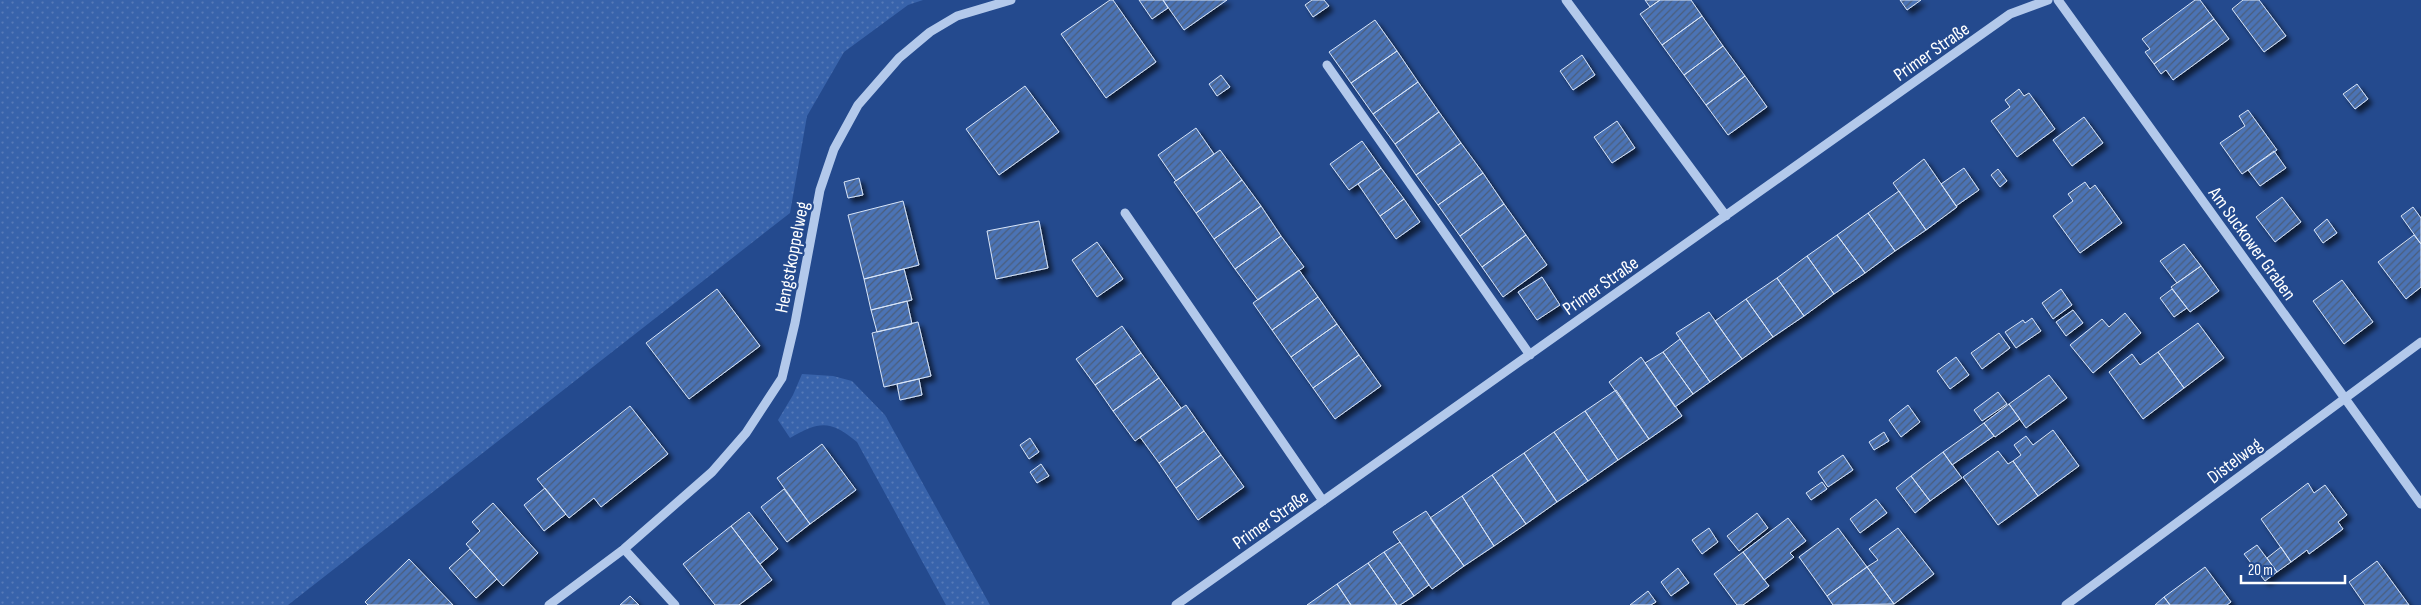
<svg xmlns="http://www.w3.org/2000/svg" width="2421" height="605" font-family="'Sofia Sans Condensed',sans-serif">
	<defs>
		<pattern id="grass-dots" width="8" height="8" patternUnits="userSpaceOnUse" patternTransform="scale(1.25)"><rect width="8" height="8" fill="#3863ab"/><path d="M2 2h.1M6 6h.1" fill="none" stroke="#567ab8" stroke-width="1.8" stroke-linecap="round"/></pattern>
		<pattern id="building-hatch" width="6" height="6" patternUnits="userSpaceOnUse" patternTransform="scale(1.25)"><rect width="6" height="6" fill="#4c73b5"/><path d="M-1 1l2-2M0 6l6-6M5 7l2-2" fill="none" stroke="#4c5e7b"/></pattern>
		<filter id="shadow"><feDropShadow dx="4.5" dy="4.5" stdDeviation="2.5" flood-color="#0009"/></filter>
	</defs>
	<rect width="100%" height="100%" fill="#244a8e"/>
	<path fill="url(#grass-dots)" d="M0 0H923L908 5 844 52 807 116 790 213 288 605H0Z
		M802 374 833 376 852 381 885 415 990 605H946L857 442C830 420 820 421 790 438L778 420 793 395Z"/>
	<path fill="url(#building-hatch)" stroke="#d8e5f8" filter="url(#shadow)" d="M1110 0H1113L1156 62 1106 98 1061 34Z
		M1139 0H1163L1168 8 1152 19Z
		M1163 0H1227L1184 30Z
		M1312 0H1324L1329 6 1313 17 1305 5Z
		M1645 0H1660L1650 7Z
		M1660 0H1691L1702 16 1662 45 1640 14Z
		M1900 0H1921L1907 10Z
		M2195 0H2200L2214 19 2154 64 2145 52 2150 49 2142 39Z
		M2243 0H2259L2286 36 2264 52 2232 9Z
		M1702 16 1723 46 1684 75 1662 45Z
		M2214 19 2229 39 2173 80 2166 70 2161 74 2154 64Z
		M1375 20 1397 51 1351 83 1329 52Z
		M1723 46 1745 76 1706 105 1684 75Z
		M1397 51 1418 82 1373 114 1351 83Z
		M1582 55 1595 75 1573 90 1560 71Z
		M1221 75 1230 87 1217 96 1209 84Z
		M1745 76 1767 107 1728 135 1706 105Z
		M1418 82 1439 112 1395 144 1373 114Z
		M2357 84 2368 99 2355 109 2343 94Z
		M1025 86 1059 132 999 175 966 129Z
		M2019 89 2024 96 2029 93 2055 129 2017 157 1991 121 2010 107 2005 100Z
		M2248 110 2277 150 2242 174 2220 143 2245 126 2239 116Z
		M1439 112 1461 143 1416 175 1395 144Z
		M2084 117 2103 143 2072 166 2053 140Z
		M1617 121 1635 148 1612 163 1594 137Z
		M1196 128 1214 154 1176 181 1158 155Z
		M1362 141 1381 168 1349 190 1330 164Z
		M1461 143 1483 173 1438 205 1416 175Z
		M1220 150 1242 180 1196 213 1174 182Z
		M2274 151 2286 168 2260 186 2248 170Z
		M1924 159 1957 207 1926 230 1893 183Z
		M1381 168 1404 199 1380 216 1358 184Z
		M1964 168 1979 190 1956 206 1941 184Z
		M1998 169 2007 181 2000 187 1991 175Z
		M1483 173 1504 204 1460 236 1438 205Z
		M859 178 863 195 848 198 844 182Z
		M1242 180 1261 206 1214 239 1196 213Z
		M2085 182 2090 189 2095 185 2122 223 2080 253 2053 216 2073 201 2068 194Z
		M1899 191 1926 230 1895 251 1868 213Z
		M2282 197 2301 222 2275 242 2256 217Z
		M1404 199 1420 222 1396 239 1380 216Z
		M903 201 919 265 864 279 848 215Z
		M1504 204 1526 235 1482 267 1460 236Z
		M1261 206 1281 236 1235 269 1214 239Z
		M2413 207 2421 218V244L2401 216Z
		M1868 213 1895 251 1865 273 1837 235Z
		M2327 219 2337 233 2323 243 2314 230Z
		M1039 221 1048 268 996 279 987 231Z
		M1526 235 1547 265 1503 297 1482 267Z
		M1837 235 1865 273 1834 294 1807 256Z
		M2414 235 2421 244V287L2406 299 2378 262Z
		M1281 236 1304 267 1258 300 1235 269Z
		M1097 242 1123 279 1097 297 1072 260Z
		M2184 244 2201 266 2177 283 2160 261Z
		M1807 256 1834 294 1804 316 1777 278Z
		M2201 266 2219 291 2190 312 2171 287Z
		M904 269 912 300 871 310 864 279Z
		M1299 270 1318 297 1272 330 1253 303Z
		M1542 277 1560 305 1537 320 1518 292Z
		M1777 278 1804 316 1773 337 1746 299Z
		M2342 280 2373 322 2344 344 2313 301Z
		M717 289 760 346 689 399 646 343Z
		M2061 289 2072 305 2053 319 2042 303Z
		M2172 289 2187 308 2174 317 2160 298Z
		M1318 297 1337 324 1291 357 1272 330Z
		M1746 299 1773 337 1742 359 1715 321Z
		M907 301 912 324 877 332 871 310Z
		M2073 310 2083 323 2066 336 2056 322Z
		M1709 312 1742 359 1710 382 1676 333Z
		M2125 313 2141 333 2093 373 2070 345 2102 319 2109 327Z
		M2032 318 2041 331 2016 348 2005 332 2023 320 2025 323Z
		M918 322 931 376 884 387 872 333Z
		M2198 323 2224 358 2184 388 2158 352Z
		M1337 324 1359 355 1313 388 1291 357Z
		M1122 326 1141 353 1095 385 1076 359Z
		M1999 333 2010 348 1982 369 1971 353Z
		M1680 339 1710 382 1693 394 1663 352Z
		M1663 352 1693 394 1675 407 1645 363Z
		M2158 352 2184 388 2143 419 2109 372 2132 354 2140 365Z
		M1141 353 1159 378 1113 411 1095 385Z
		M1359 355 1381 386 1335 419 1313 388Z
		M1641 357 1682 416 1649 439 1609 382Z
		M1956 357 1969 375 1950 389 1937 371Z
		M2049 375 2067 398 2026 428 2009 404Z
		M1159 378 1181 408 1135 441 1113 411Z
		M919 379 922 395 900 400 897 384Z
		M1616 390 1649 439 1618 460 1585 411Z
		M1998 392 2007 404 1982 421 1974 410Z
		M2009 404 2020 419 1995 437 1984 423Z
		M1186 405 1204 431 1159 463 1140 437Z
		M1908 405 1920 422 1901 437 1889 420Z
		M630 406 668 454 601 507 594 498 569 518 537 479Z
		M1585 411 1618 460 1588 481 1554 432Z
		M1984 423 1994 436 1952 465 1943 452Z
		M2053 430 2079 466 2038 496 2013 461 2021 455 2014 445 2026 436 2033 445Z
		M1204 431 1221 455 1176 488 1159 463Z
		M1554 432 1588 481 1557 502 1524 453Z
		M1884 432 1889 441 1874 450 1869 442Z
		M1030 438 1039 452 1029 459 1020 445Z
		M822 444 856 490 810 524 777 478Z
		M1998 451 2008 464 2013 461 2038 496 1998 525 1963 477Z
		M1943 452 1962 478 1930 501 1911 476Z
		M1524 453 1557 502 1526 524 1492 475Z
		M1221 455 1244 487 1198 520 1176 488Z
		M1843 455 1853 470 1828 487 1818 472Z
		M1041 464 1049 476 1037 483 1030 472Z
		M1492 475 1526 524 1494 546 1462 496Z
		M1911 476 1930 501 1915 513 1896 488Z
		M1822 482 1827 489 1811 500 1806 493Z
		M2308 483 2314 493 2325 485 2347 515 2338 522 2343 529 2309 554 2307 550 2291 562 2261 519Z
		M545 488 566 514 544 531 524 505Z
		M784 489 810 524 787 542 761 507Z
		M1462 496 1494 546 1464 566 1430 518Z
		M1876 499 1887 513 1860 533 1850 519Z
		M493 503 538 553 503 586 466 544 480 531 472 522Z
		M1426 511 1464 566 1432 589 1393 532Z
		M749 512 778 549 760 564 731 526Z
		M1757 513 1768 528 1739 551 1727 536Z
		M1788 518 1806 541 1790 553 1794 557 1764 580 1743 552Z
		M731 526 772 580 739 605H715L683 564Z
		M1709 528 1718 542 1702 554 1692 540Z
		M1838 528 1867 567 1827 596 1799 557Z
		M1898 528 1934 574 1894 604 1867 567 1878 560 1869 549Z
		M1400 542 1429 585 1414 596 1384 552Z
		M2257 545 2277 572 2265 581 2244 554Z
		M2281 547 2291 562 2277 572 2267 558Z
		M470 549 497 579 476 598 449 568Z
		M1384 552 1414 596 1400 605H1397L1368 563Z
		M1743 552 1769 586 1743 605H1737L1714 574Z
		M409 559 453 605H368L365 602Z
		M2377 561 2409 605H2365L2349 582Z
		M1368 563 1397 605H1351L1337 584Z
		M1867 567 1894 604 1833 605 1827 596Z
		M2205 567 2231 602 2227 605H2170L2164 597Z
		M1678 568 1689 583 1671 596 1661 582Z
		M1337 584 1351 605H1307Z
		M1648 591 1656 602 1651 605H1630Z
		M630 596 639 605H620Z
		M2164 597 2170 605H2155Z"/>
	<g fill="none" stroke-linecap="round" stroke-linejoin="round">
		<path stroke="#b3c9eb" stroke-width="9" d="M1566 0 1726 216
			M2058 0 2421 504
			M1327 65 1530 355
			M1125 213 1323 501
			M624 549 675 605
			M549 605 624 549 712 472 746 433 782 378 795 323 820 190 834 149 858 105 899 58 930 32 957 16 1011 0
			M1176 605 2010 14 2048 0
			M2066 605 2421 342"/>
	</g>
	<g text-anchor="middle" stroke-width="4.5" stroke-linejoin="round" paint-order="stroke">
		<g font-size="19" fill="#fff" stroke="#244a8e">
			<text transform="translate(1931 51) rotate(-35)" y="7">Primer Straße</text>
			<text transform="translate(2253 243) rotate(54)" y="7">Am Suckower Graben</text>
			<text transform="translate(791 257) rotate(-79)" y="7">Hengstkoppelweg</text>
			<text transform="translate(1600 285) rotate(-35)" y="7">Primer Straße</text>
			<text transform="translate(2234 460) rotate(-37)" y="7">Distelweg</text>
			<text transform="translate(1270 519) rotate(-35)" y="7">Primer Straße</text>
		</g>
	</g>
	<path d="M2241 575v8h104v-8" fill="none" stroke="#ffffff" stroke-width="2.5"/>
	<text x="2248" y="575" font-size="15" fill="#ffffff" stroke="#244a8e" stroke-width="4" paint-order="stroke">20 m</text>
</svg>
